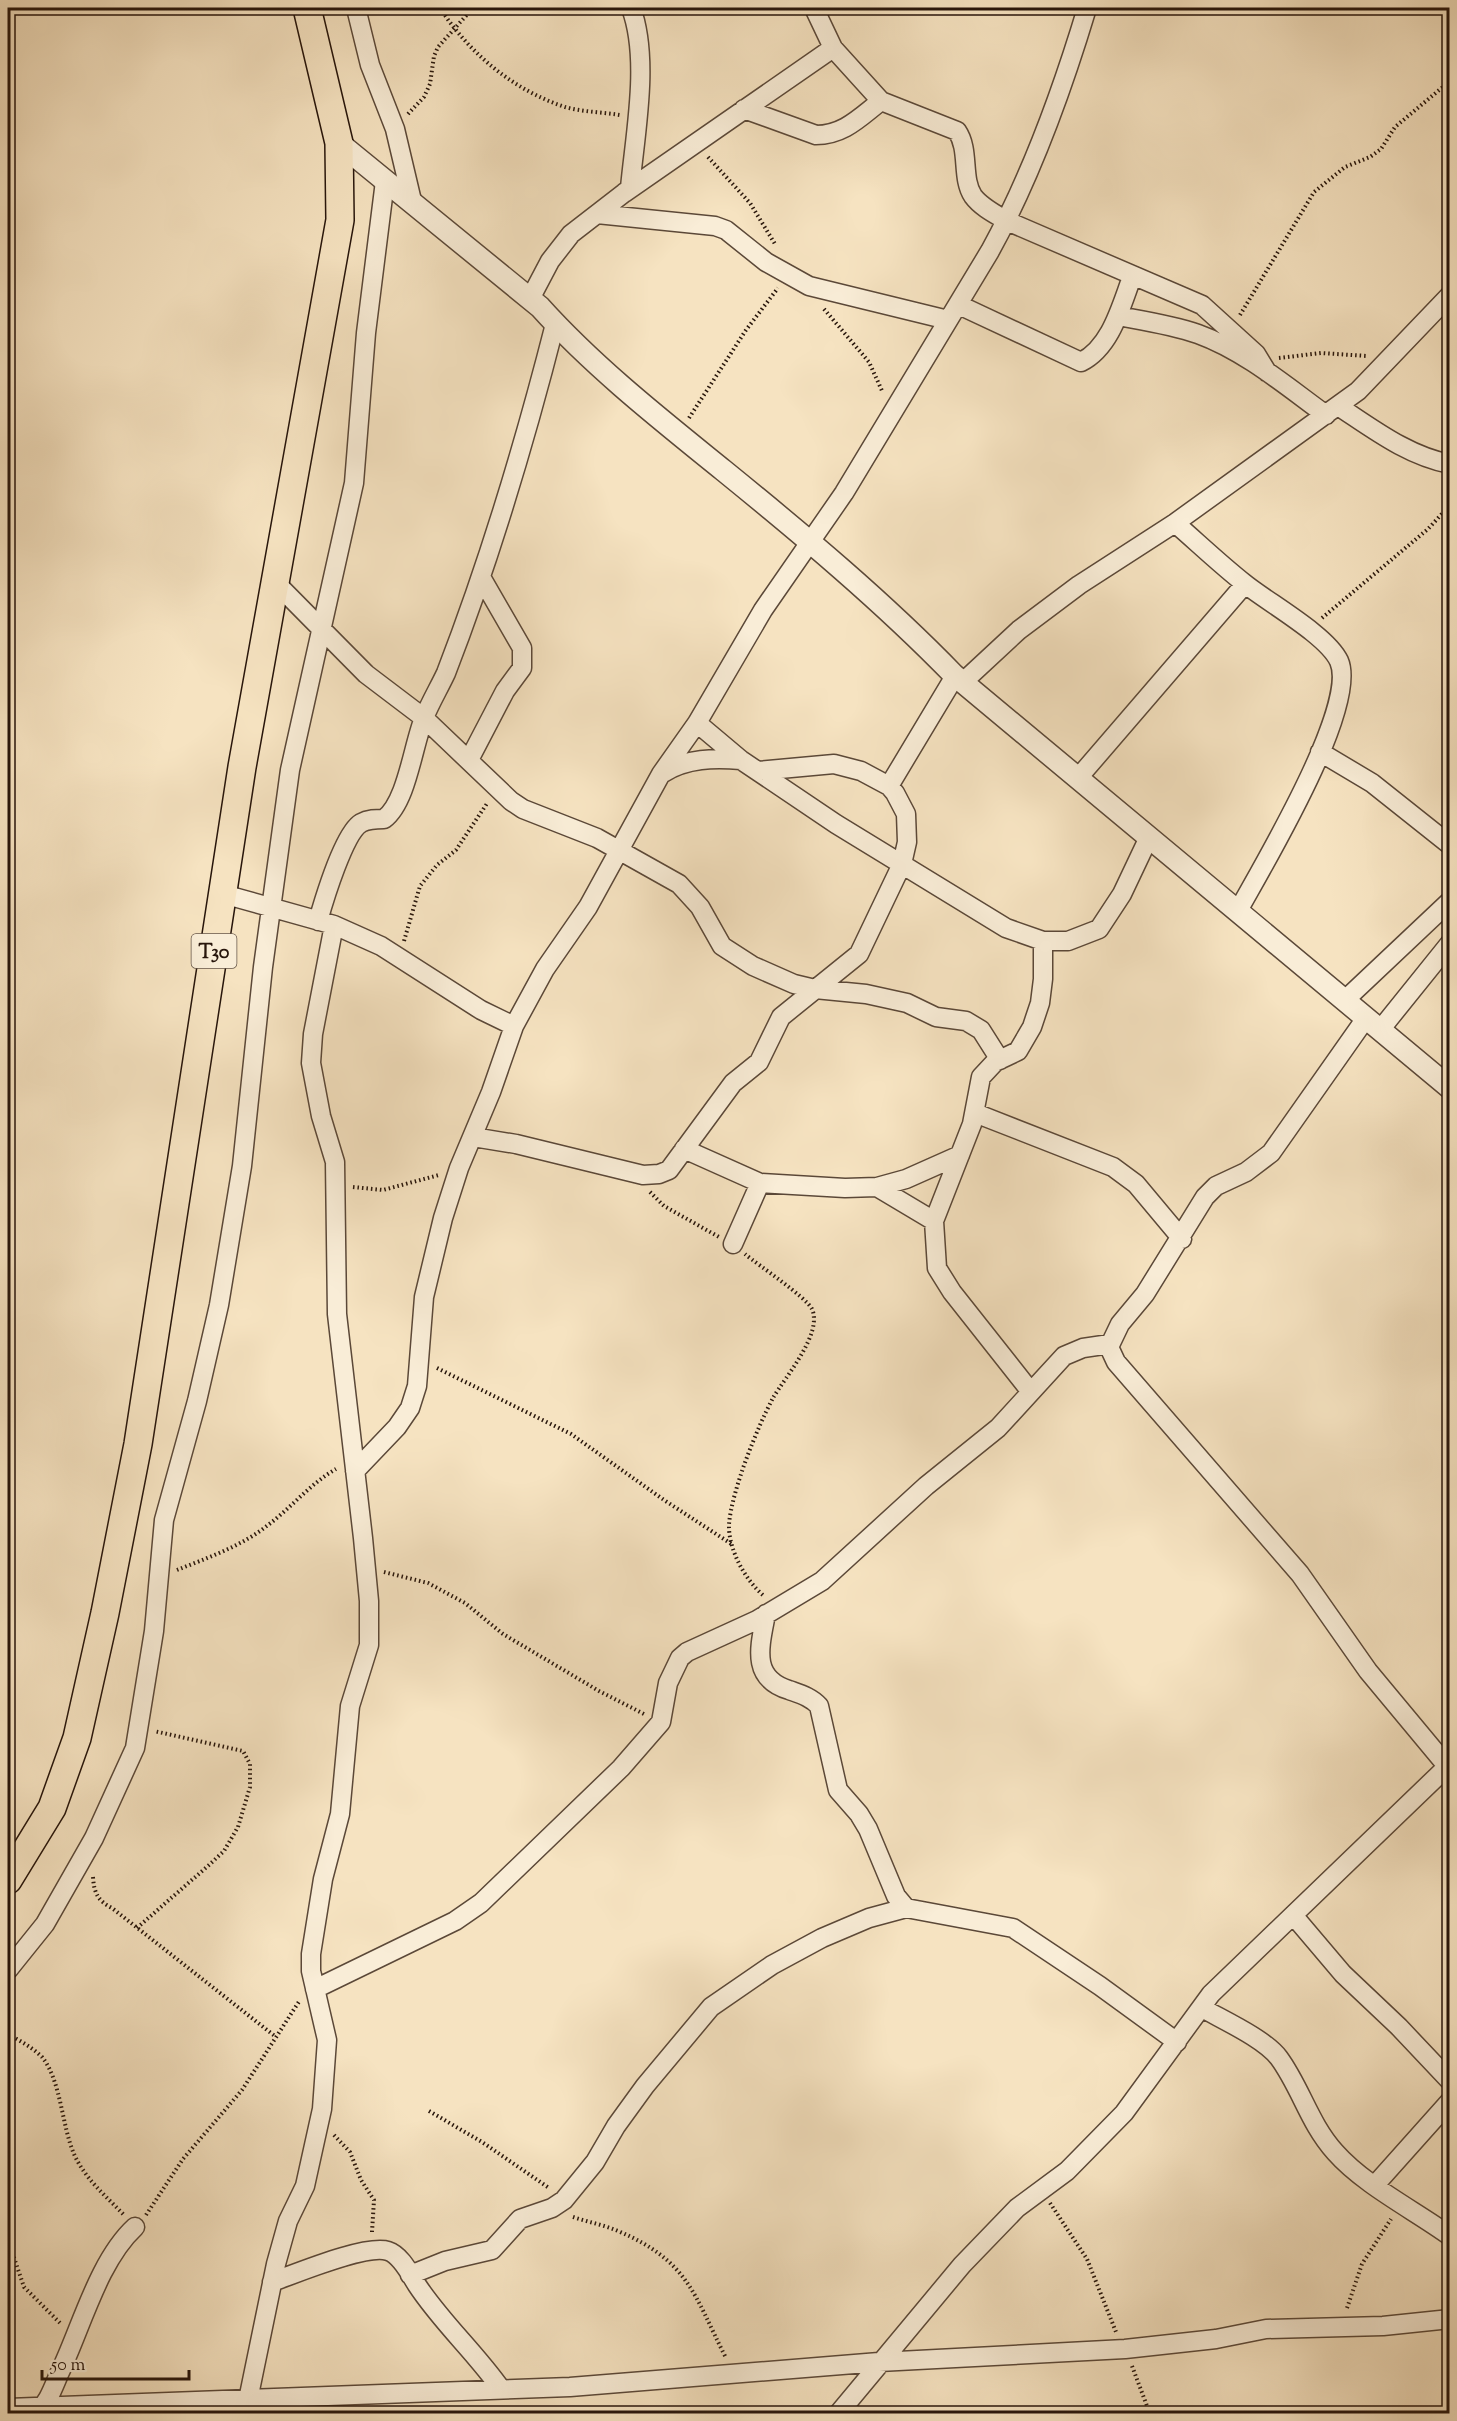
<svg xmlns="http://www.w3.org/2000/svg" width="1457" height="2421" font-family="'Sorts Mill Goudy',serif">
	<rect width="100%" height="100%" fill="#f6e3c1"/>
	<filter id="stains"><feTurbulence type="fractalNoise" baseFrequency=".00333" numOctaves="4"/><feColorMatrix values="0 0 0 0 .2 0 0 0 0 .09 0 0 0 0 .02 0 0 0 .5 -.17"/></filter>
	<radialGradient id="worn" r=".72"><stop offset=".6" stop-color="#630" stop-opacity="0"/><stop offset="1" stop-color="#630" stop-opacity=".3"/></radialGradient>
	<g fill="none" stroke-linecap="round" stroke-linejoin="round">
		<defs>
			<path id="minor" d="M356 8 370 65 395 129 412 201
				M814 8 833 48 881 101 957 131C970 150 961 178 973 196 981 207 995 214 1007 221L1202 305 1256 354 1267 372
				M744 109 816 135C844 135 860 117 881 101
				M630 188C635 134 650 59 631 8
				M597 214 715 226 726 230 766 262 809 286 948 320
				M530 299 550 261 571 234 624 193 833 48
				M959 305 1081 362C1111 347 1121 306 1132 277
				M1118 316C1145 321 1172 325 1198 334 1245 351 1286 386 1326 415
				M1338 406C1373 429 1408 456 1450 464
				M1175 523C1198 543 1220 564 1244 583 1267 602 1327 635 1339 661 1359 706 1262 867 1238 911
				M275 582 366 674 424 718 511 801 523 809 597 838 679 884 700 907 722 946 753 966 794 984 815 989 866 994 907 1003 936 1017 966 1021 981 1030 1000 1060
				M963 682 1019 630 1079 585 1175 523 1358 391 1450 295
				M697 723 741 760 836 824 1006 928 1043 941H1068L1099 929 1122 894 1149 837
				M1320 752 1372 783 1450 845
				M469 760 505 691 522 668V648L481 577
				M663 773C687 758 714 758 741 760
				M1078 778 1245 584
				M889 786 955 676
				M223 894 334 925 381 946 481 1010 514 1026
				M318 921C324 900 344 833 361 823 368 819 376 819 384 819 407 802 413 745 424 718 430 703 439 688 446 673 490 559 525 442 555 324
				M1345 1000 1450 901
				M1366 1018 1271 1153 1246 1172 1216 1186 1205 1197 1145 1294 1120 1324 1109 1347 1116 1362 1300 1574 1368 1671 1447 1766
				M1380 1030 1450 943
				M975 1113 1113 1167 1136 1184 1182 1239
				M473 1137 516 1144 643 1175 659 1174 669 1170 733 1083 759 1062 781 1017 859 954 902 864 907 842 906 814 895 793 889 786 861 771 834 764 758 771
				M684 1149 760 1183 845 1188 877 1187 906 1179 960 1155
				M877 1187 934 1221
				M733 1244 760 1183
				M1031 1392 952 1292 937 1268 934 1221 972 1124 981 1077 995 1062 1018 1051 1032 1027 1040 1003 1043 979V941
				M355 1471 397 1427 410 1408 417 1386 424 1297 443 1218 459 1168 491 1092 514 1026 545 969 588 907 661 774 697 723 763 610 844 493 990 251C1032 175 1062 91 1087 8
				M766 1614C760 1646 750 1678 789 1690 800 1694 811 1697 819 1706L838 1790 859 1814 868 1829 896 1896 906 1908 1013 1928 1100 1986 1177 2042
				M1293 1915 1343 1974 1399 2027 1450 2081
				M8 1970 45 1924 94 1838 135 1748 154 1631 164 1520 197 1401 219 1305 242 1166 263 967 290 770 354 483 366 333 385 181
				M315 1989 455 1921 481 1903 621 1768 661 1722 668 1683 680 1658 687 1652 757 1620 822 1581 926 1486 998 1428 1064 1356 1083 1348 1110 1344
				M1202 2008C1223 2020 1265 2039 1279 2058 1301 2088 1309 2123 1335 2152 1364 2185 1414 2210 1450 2236
				M1375 2185 1450 2101
				M410 2275 445 2261 492 2250 520 2219 552 2208 564 2200 595 2162 616 2126 645 2086 711 2007 772 1965 822 1938 869 1918 906 1908
				M272 2282C295 2274 366 2244 388 2251 401 2255 410 2274 417 2285 442 2323 475 2352 501 2389
				M8 2408 570 2387 879 2362 1125 2349 1216 2339 1266 2329 1383 2326 1450 2319
				M36 2414C48 2403 53 2388 59 2374 81 2329 98 2261 135 2227
				M243 2414 248 2400 276 2264 288 2221 305 2186 322 2109 327 2040 311 1971V1954L323 1879 340 1814 350 1706 369 1645V1601L363 1538 337 1314 335 1162 321 1116 311 1063 313 1034 334 925
				M838 2414 962 2265 1017 2208 1067 2171 1124 2113 1211 1994 1450 1764"/>
			<path id="tertiary" d="M339 143 540 307C594 367 660 419 723 470 803 535 882 601 954 675L1450 1088"/>
			<path id="primary" d="M8 1880 52 1808 77 1738 105 1613 138 1444 242 767 340 220 339 143 307 8"/>
		</defs>
		<use href="#minor" stroke="#5b4838" stroke-width="21"/>
		<use href="#tertiary" stroke="#5b4838" stroke-width="24"/>
		<use href="#primary" stroke="#27150b" stroke-width="30"/>
		<path stroke="#27150b" stroke-width="4" stroke-dasharray="1.5 3" stroke-linecap="butt" d="M440 8C469 53 513 90 565 107 582 112 602 112 620 115
			M408 114 424 97 430 84 434 56 438 47 473 8
			M708 157 750 203 775 244
			M824 309 869 362 883 393
			M1240 315 1314 192 1345 167 1370 157 1381 149 1395 127 1450 81
			M1279 358 1321 353 1367 356
			M689 418 746 330 778 288
			M1322 618 1428 529 1450 505
			M404 941 420 886 437 865 456 850 488 802
			M353 1187 383 1190 439 1175
			M650 1192 664 1206 719 1237
			M745 1254C758 1265 806 1297 812 1309 823 1334 785 1377 773 1398 757 1428 732 1490 729 1524 728 1549 745 1580 764 1596
			M437 1368 571 1434 664 1500 733 1545
			M177 1570C207 1558 242 1546 268 1525 291 1508 311 1483 336 1469
			M384 1572 428 1583 465 1603 503 1634 599 1691 644 1714
			M93 1877C94 1893 98 1901 112 1908L276 2037
			M137 1928 209 1865 224 1851 238 1827 250 1787V1764L243 1751 154 1731
			M8 2034C20 2041 32 2047 42 2057 61 2080 62 2127 74 2154 85 2179 106 2196 124 2215
			M429 2111 482 2142 549 2188
			M334 2135 350 2152 361 2180 374 2200 372 2232
			M1050 2203 1087 2259 1116 2332
			M146 2215 183 2159 242 2090 300 2000
			M573 2217C588 2222 604 2225 618 2231 689 2261 694 2295 726 2358
			M8 2240 24 2287 62 2325
			M1347 2308 1362 2264 1391 2219
			M1132 2366 1150 2414"/>
		<use href="#minor" stroke="#f9edd7" stroke-width="18"/>
		<use href="#tertiary" stroke="#f9edd7" stroke-width="21"/>
		<use href="#primary" stroke="#f6e3c1" stroke-width="27"/>
	</g>
	<g text-anchor="middle" stroke-width="6" stroke-linejoin="round" paint-order="stroke">
		<rect fill="#f9edd7" stroke="#665648" stroke-width="1.5" x="191.5" y="934" width="45" height="34" rx="4.5"/>
		<g font-size="20" font-weight="bold" fill="#27150b">
			<text x="214" y="958">T30</text>
		</g>
	</g>
	<rect width="1457" height="2421" fill="none" stroke="#f6e3c1" stroke-width="30"/>
	<rect x="9" y="9" width="1439" height="2403" fill="none" stroke="#27150b" stroke-width="3"/>
	<rect x="15" y="15" width="1427" height="2391" fill="none" stroke="#27150b" stroke-width="1.5"/>
	<path d="M42 2370v9h147v-9" fill="none" stroke="#27150b" stroke-width="3"/>
	<text x="51" y="2370" font-size="18" fill="#27150b" stroke="#f9edd7" stroke-width="4.5" paint-order="stroke">50 m</text>
	<rect width="100%" height="100%" filter="url(#stains)"/>
	<rect width="100%" height="100%" fill="url(#worn)"/>
</svg>
